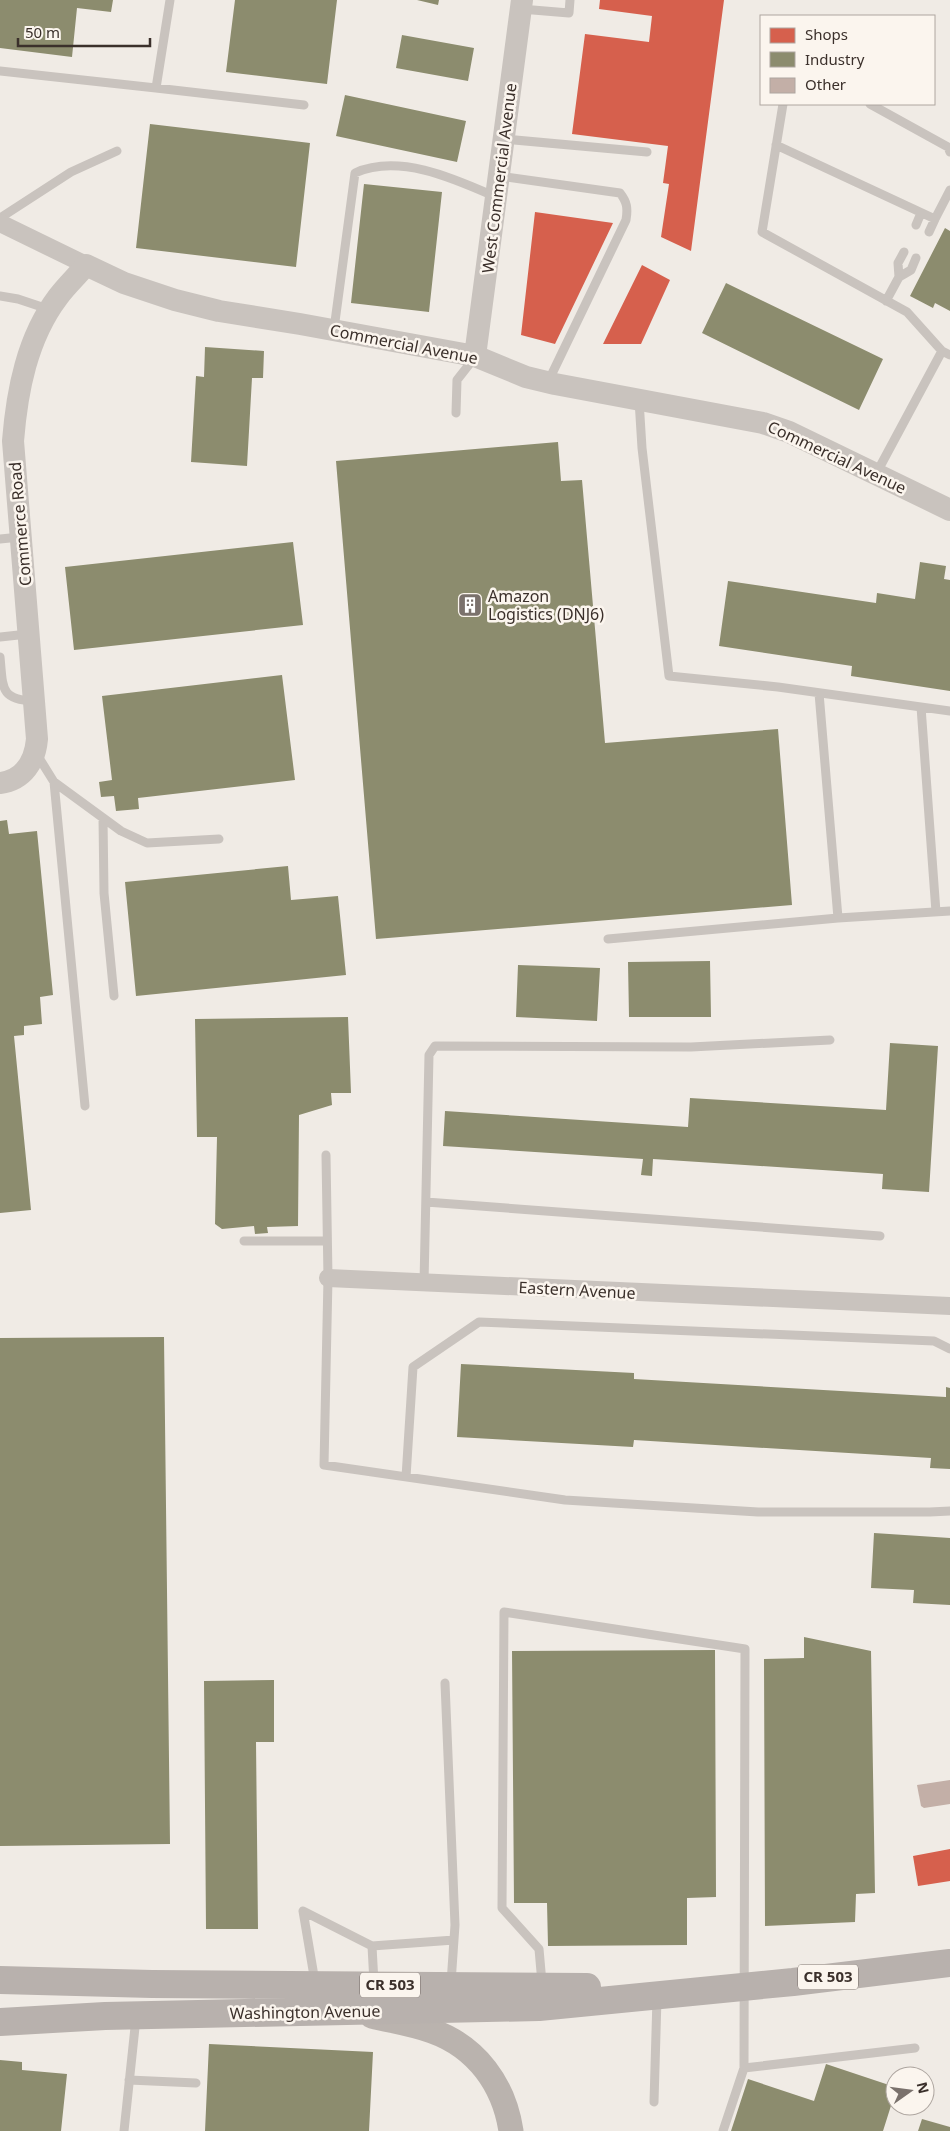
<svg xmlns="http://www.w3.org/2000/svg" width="950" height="2131" font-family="'Noto Sans',sans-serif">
	<rect width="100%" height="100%" fill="#f0ebe5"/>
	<path fill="#d6604d" d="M600 0H724L691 251 661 237 669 184 663 183 668 146 572 134 585 34 649 42 652 16 599 9Z
		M535 212 613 223 555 344 521 335Z
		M642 265 670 280 641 344H603Z
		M950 1849V1881L918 1886 913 1856Z"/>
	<path fill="#8c8c6e" d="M0 0H113L111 12 77 8 72 57 0 48Z
		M235 0H337L327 84 226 72Z
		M417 0H439L438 5Z
		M402 35 474 48 468 81 396 68Z
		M345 95 466 121 457 162 336 136Z
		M150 124 310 143 296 267 136 248Z
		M364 184 442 192 429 312 351 303Z
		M945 228 950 231V311L935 303 933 308 910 296Z
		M726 283 883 359 859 410 702 333Z
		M205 347 264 351 263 378H252L247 466 191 462 196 376 204 377Z
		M558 442 561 481 582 480 605 743 778 729 792 905 376 939 336 461Z
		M293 542 303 625 74 650 65 567Z
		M920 562 946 566 944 579 950 580V691L851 676 852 666 719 646 728 581 876 603 877 593 915 599Z
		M282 675 295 780 138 798 139 809 116 811 114 796 101 797 99 782 112 780 102 696Z
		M7 820 9 834 37 831 53 995 40 997 42 1024 24 1026V1035L14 1036 31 1210 0 1213V821Z
		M288 866 291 900 338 896 346 975 136 996 125 882Z
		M710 961 711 1017H629L628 962Z
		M518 965 600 968 597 1021 516 1017Z
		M348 1017 351 1093H331L332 1105 299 1115 298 1226 267 1227 268 1233 255 1234 254 1226 222 1229 215 1224 217 1137H197L195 1019Z
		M890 1043 938 1046 929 1192 882 1189 883 1174 653 1159 652 1176 641 1175 643 1159 443 1146 445 1111 688 1127 690 1098 886 1110Z
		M164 1337 170 1844 0 1846V1338Z
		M461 1364 634 1373V1379L946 1397V1387L950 1388V1469L930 1468 931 1458 634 1440 633 1447 457 1437Z
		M874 1533 950 1538V1605L913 1603 914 1590 871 1588Z
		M804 1637 871 1651 875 1893 856 1894 855 1922 765 1926 764 1659 804 1658Z
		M715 1650 716 1897 687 1898V1945L548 1946 547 1903H514L512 1651Z
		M274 1680V1742H256L258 1929H206L204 1681Z
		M209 2044 373 2052 369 2131H205Z
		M0 2060 22 2062V2070L67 2074 61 2131H0Z
		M826 2064 895 2087V2093L883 2131H731L748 2079 814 2101Z
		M922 2119 950 2127V2131H918Z"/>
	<path fill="#c3afa7" d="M950 1780V1804L924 1808 921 1806 917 1785Z"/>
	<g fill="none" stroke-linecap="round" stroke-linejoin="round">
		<path stroke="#c9c3be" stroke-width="9" d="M170 0 156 88 304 105
			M521 9 569 13 570 0
			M0 71 156 88
			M783 104 762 232 907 312 942 351
			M870 104 948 147 950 152
			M504 139 647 152
			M776 145 935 219 950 190
			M499 176 620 193C627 202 628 208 626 220L548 382
			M0 218 71 172 117 151
			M916 225 921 213
			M929 232 935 219
			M904 252 898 263 899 277 911 270 916 258
			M0 296 18 299 48 309
			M886 301 899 277
			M334 329 355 173C399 153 455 179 496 197
			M639 400 642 448 669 676 778 687 950 711
			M456 413 457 380 475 357
			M876 474 942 351 950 355
			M0 539 20 537
			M0 637 28 634
			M0 657C3 688 0 700 34 701
			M819 693 838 918 950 911
			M921 707 936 912
			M36 753 54 782 85 1106
			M54 782 121 831 147 843 219 839
			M103 818 104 893 114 996
			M608 939 838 918
			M326 1155 328 1278 324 1465 565 1500 758 1512H930L950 1511
			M426 1202 880 1236
			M244 1241H327
			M424 1283 429 1055 435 1046 691 1047 830 1040
			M406 1477 413 1367 479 1322 934 1341 950 1349
			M445 1683 455 1925 451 1983
			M303 1911 372 1946
			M303 1911 315 1982
			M374 1983 372 1946 454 1940
			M542 1983 539 1949 502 1908 504 1612 745 1649 744 2068 723 2131
			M744 2068 915 2048
			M129 2080 196 2083
			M654 2102 657 1998
			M124 2131 136 2018"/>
		<path stroke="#c9c3be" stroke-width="18" d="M0 223 86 265
			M328 1278 950 1306"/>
		<path stroke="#c9c3be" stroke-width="22" d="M475 356 522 0
			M0 783C24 780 35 761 37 739L13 441C17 391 27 338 58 297 66 286 77 276 86 265L124 283 175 300 219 311 300 324 475 356 526 377 555 384 763 423 789 432 950 510"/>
		<path stroke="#bab3ae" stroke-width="25" d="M372 2016C392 2021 413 2024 432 2031 477 2047 504 2085 511 2131"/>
		<path stroke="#b8b1ad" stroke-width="28" d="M0 1980 152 1984 587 1987
			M0 2022 105 2016 539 2007 793 1982 950 1963"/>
	</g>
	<defs>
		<symbol id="building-square" viewBox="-11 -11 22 22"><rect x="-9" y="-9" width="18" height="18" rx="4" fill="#7a716c" stroke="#fbf5ee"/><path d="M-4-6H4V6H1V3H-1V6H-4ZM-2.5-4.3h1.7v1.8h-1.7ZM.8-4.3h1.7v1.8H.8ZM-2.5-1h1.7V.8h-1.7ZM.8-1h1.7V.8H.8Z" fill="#fff"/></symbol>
	</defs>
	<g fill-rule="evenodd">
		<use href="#building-square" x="456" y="591" width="28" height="28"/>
	</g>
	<g text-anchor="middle" stroke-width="5" stroke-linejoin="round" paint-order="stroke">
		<g fill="#fbf5ee" stroke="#756b66" stroke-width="1">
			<rect x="798" y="1964.5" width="60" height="25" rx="4"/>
			<rect x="360" y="1972.5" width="60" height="25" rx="4"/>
		</g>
		<g font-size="15" font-weight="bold" fill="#3b302b">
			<text x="828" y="1982">CR 503</text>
			<text x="390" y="1990">CR 503</text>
		</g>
		<g font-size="16" fill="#3b302b" stroke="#fbf5ee">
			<text transform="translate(499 178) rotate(-83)" y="6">West Commercial Avenue</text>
			<text transform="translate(404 344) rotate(11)" y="6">Commercial Avenue</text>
			<text transform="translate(837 457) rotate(25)" y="6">Commercial Avenue</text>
			<text transform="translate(20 524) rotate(-95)" y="6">Commerce Road</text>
			<text transform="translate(577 1290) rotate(3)" y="6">Eastern Avenue</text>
			<text transform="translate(305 2012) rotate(-1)" y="6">Washington Avenue</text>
		</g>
		<g font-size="16" fill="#3b302b" stroke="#fbf5ee" text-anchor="start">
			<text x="488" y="602">Amazon<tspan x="488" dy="18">Logistics (DNJ6)</tspan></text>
		</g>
	</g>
	<rect x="760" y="15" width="175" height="90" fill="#fbf5ee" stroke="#aea6a0"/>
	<rect x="770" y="28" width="25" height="15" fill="#d6604d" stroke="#aea6a0"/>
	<text x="805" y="40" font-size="15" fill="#3b302b">Shops</text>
	<rect x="770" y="52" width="25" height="15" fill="#8c8c6e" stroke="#aea6a0"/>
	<text x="805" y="65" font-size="15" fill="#3b302b">Industry</text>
	<rect x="770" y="78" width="25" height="15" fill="#c3afa7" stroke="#aea6a0"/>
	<text x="805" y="90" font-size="15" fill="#3b302b">Other</text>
	<g transform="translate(910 2091) rotate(76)"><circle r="24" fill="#fbf5ee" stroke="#aea6a0"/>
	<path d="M0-4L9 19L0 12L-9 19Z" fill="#7a716c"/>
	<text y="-8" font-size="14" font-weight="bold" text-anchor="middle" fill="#3b302b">N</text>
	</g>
	<path d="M18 38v8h132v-8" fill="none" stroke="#3b302b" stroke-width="2.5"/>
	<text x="25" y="38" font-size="15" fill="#3b302b" stroke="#fbf5ee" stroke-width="4" paint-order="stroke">50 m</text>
</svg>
